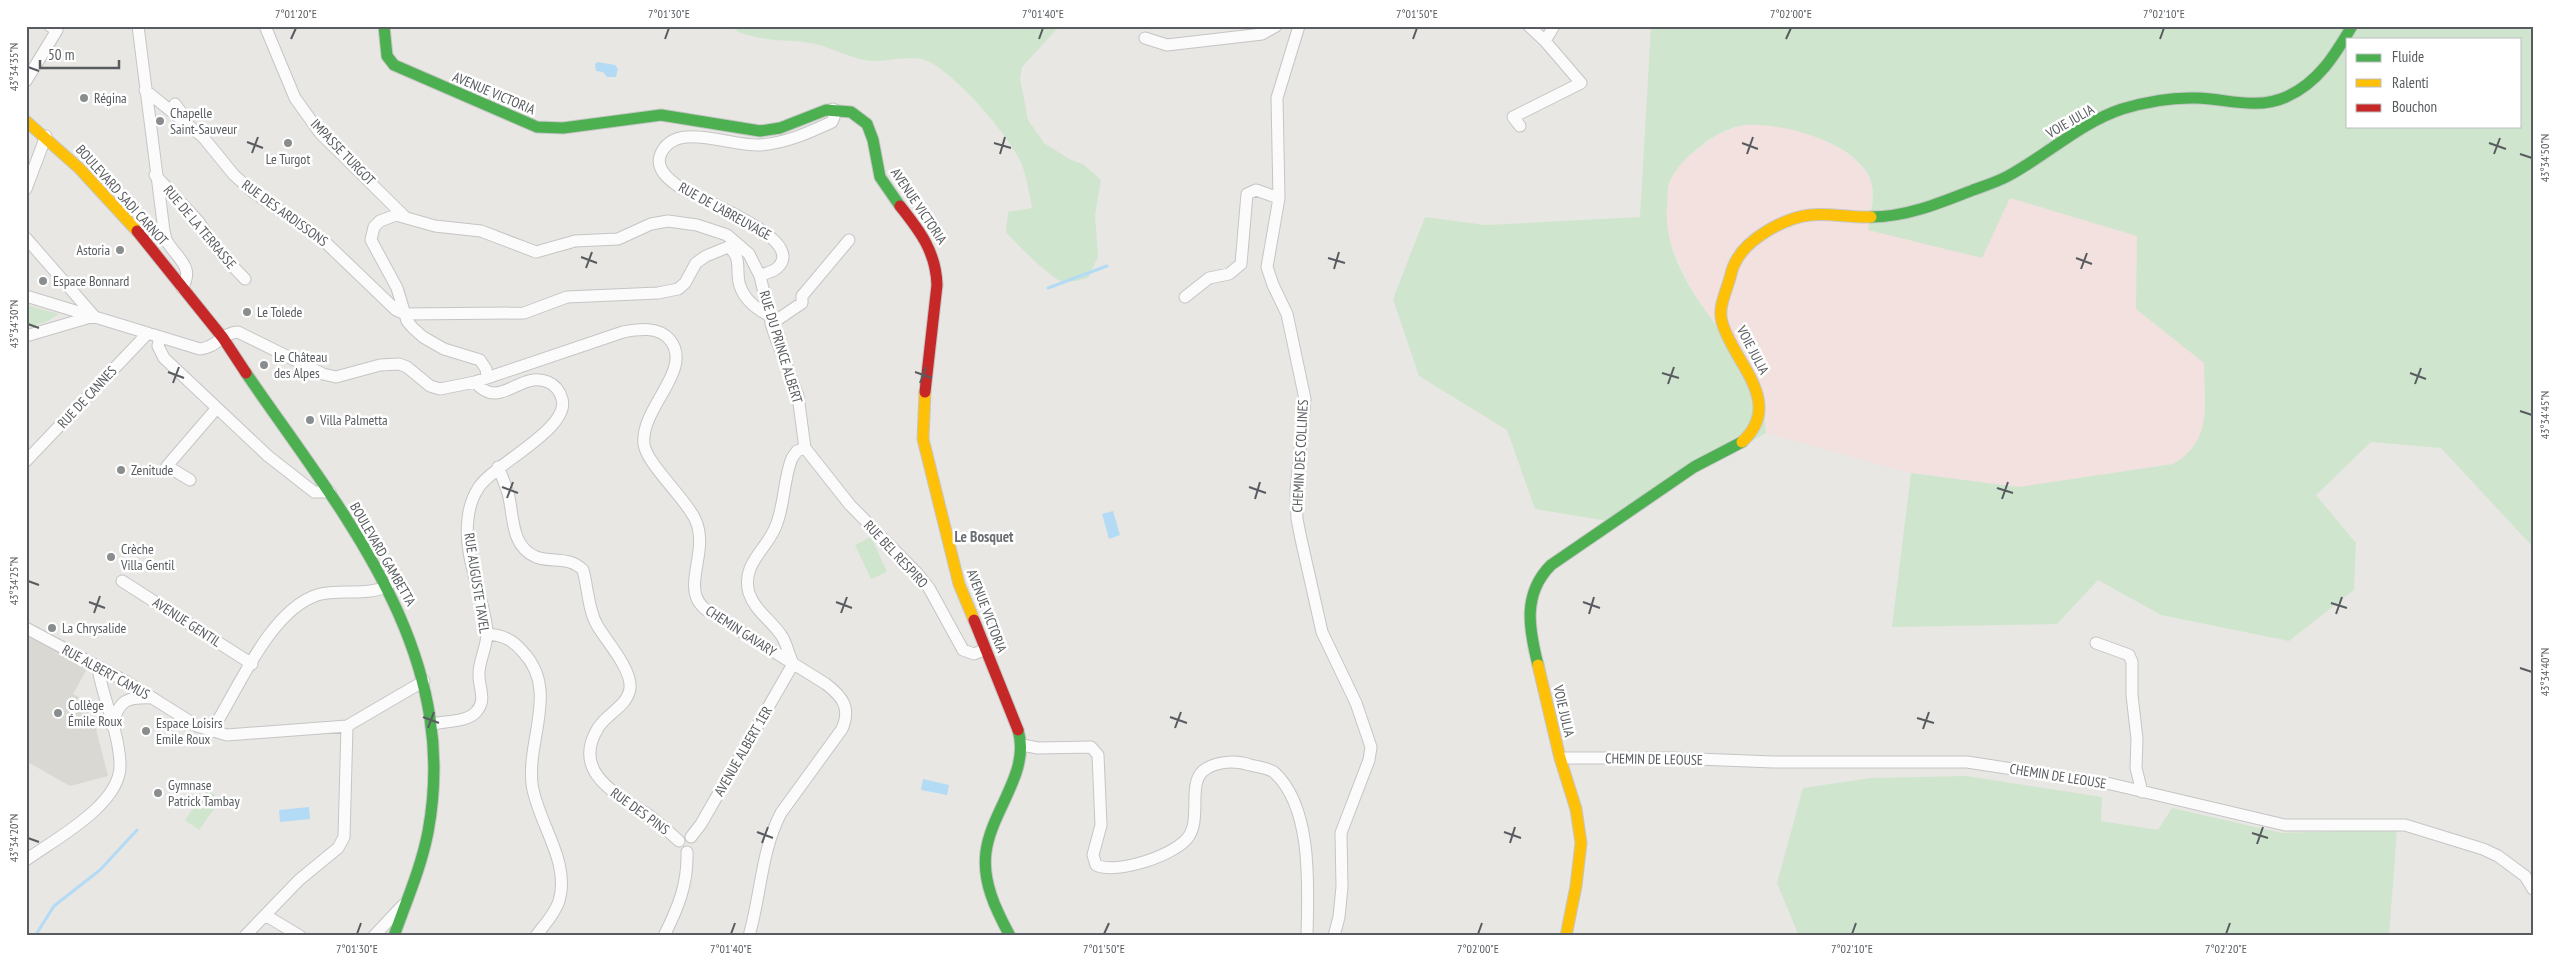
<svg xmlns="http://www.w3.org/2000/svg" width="2559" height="962" font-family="'PT Sans Narrow',sans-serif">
	<rect width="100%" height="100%" fill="#e8e7e3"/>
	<path fill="#dad8d2" d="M26 632 89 665 73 694 84 700 95 725 108 776 70 786 26 761Z"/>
	<path fill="#f2e1de" d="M1743 125H1769L1795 130 1826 141 1850 155 1864 170 1872 185 1869 230 2010 198 2137 236 2136 309 2204 363V425L2195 446 2184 457 2173 464 2018 487 1910 473 1766 433 1761 389 1693 292 1670 243 1666 216 1669 184 1679 164 1716 136Z"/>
	<path fill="#d0e5ce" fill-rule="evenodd" d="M736 26H1063L1056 30 1022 67 1020 79 1028 120 1044 143 1071 160 1083 164 1101 180 1095 215 1098 257 1088 278C1079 280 1070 283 1061 281 1052 279 1013 241 1006 232L1008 212 1032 208C1029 193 1027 177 1021 163 1012 138 947 63 921 59 902 55 882 64 864 60 845 56 829 46 810 43 786 39 757 42 735 30Z
		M1651 26H2533V547L2441 448 2371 442 2316 495 2356 543 2354 590 2289 641 2161 615 2098 580 2057 624 1892 627 1911 473 2018 487 2173 464C2214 440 2204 404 2204 363L2136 309 2137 236 2010 198 1982 258 1868 230C1870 217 1875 198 1872 185 1863 143 1781 122 1745 125 1719 127 1679 158 1669 183 1667 189 1668 198 1667 205 1662 278 1727 329 1760 388 1766 399 1764 420 1766 433L1608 521 1535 509 1507 430 1419 376 1393 299 1425 217 1485 225 1640 217ZM2348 39H2520V126H2348Z
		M26 305 59 314 46 322 26 328Z
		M871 537 887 572 871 579 855 545Z
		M1966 776 2102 797 2101 821 2158 830 2172 808 2282 833 2397 829 2389 936H1799L1777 883 1803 788 1871 778Z
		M207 790 221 799 199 830 185 820Z"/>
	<path fill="#b4dbf5" d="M598 62 615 65 618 69 616 77H607L603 72 596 71 595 64Z
		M1113 511 1120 535 1109 539 1102 514Z
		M923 779 949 785 947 795 921 790Z
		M309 807 310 819 280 822 279 810Z"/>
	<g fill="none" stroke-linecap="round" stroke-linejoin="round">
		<path stroke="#b4dbf5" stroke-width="3" d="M1048 288 1107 266
			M35 936 54 906 100 870 137 830"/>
		<defs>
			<path id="street" d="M138 26 163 223C164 230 164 237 168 243 178 259 195 268 182 288
				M265 26 295 98 320 133 405 217
				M1299 26 1277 98 1279 198 1267 267 1273 285 1287 314 1305 399 1296 491 1297 519 1301 539 1322 632 1356 703 1371 747 1369 760 1341 833 1342 887 1339 917 1334 936
				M1145 38 1167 45 1262 34 1276 26
				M1545 41 1554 26
				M26 81 57 30 50 26
				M145 90 203 137 234 175 253 192 323 240 396 310 405 314 524 313 567 297 658 293 678 289 685 283 696 263 706 256 728 247C743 256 735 273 740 286 745 301 758 310 770 316
				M175 104 186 119
				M1520 126 1513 117 1581 83 1545 41 1529 26
				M155 175 198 221 220 253 245 279
				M26 189 46 136
				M26 238 94 316
				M760 276 773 330 798 396 805 448 850 505 917 573 929 588 963 650 974 654 984 650
				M26 296 200 349C216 348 223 332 238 332L323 374 336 377 380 365 399 364 407 367 430 386 440 389 475 382 623 332C638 329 659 326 670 340 694 370 640 408 644 444 646 463 685 498 695 519 710 550 682 585 702 606 706 611 713 614 718 617L826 684C843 697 851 708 842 729L781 813C761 851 761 895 749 936
				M1185 297 1209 278 1229 274 1241 264 1247 194 1256 190 1279 198
				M771 324 802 303V296L849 240
				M26 336 94 316
				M160 337 158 346 164 358 268 456 314 492H330
				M487 377 486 369 480 360 444 349 423 337 413 328 407 321 397 288 371 240 374 227 380 221 396 215 435 226 481 231 536 252 575 241 618 239 651 224 668 221 697 225 727 235 749 254 760 276C765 273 773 272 777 268 810 239 695 198 678 186 668 179 656 169 660 156 673 119 730 147 760 145 786 143 808 133 832 122L834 117 833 109
				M26 461 148 333
				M498 467C502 476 505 484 508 493 514 515 510 546 536 557 553 563 569 556 583 570 588 588 588 609 597 625 606 641 632 669 630 688 628 706 606 714 598 728 571 772 616 794 647 814 658 822 668 831 679 841
				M190 480 167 466 216 409
				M122 581 252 664
				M26 628 127 682 197 726 227 735 347 726 424 681
				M487 634C503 635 513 640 523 652 559 690 527 738 532 784 537 822 571 861 559 901 555 914 544 925 536 936
				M2096 643 2129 655 2132 662V695L2137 739 2136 768 2142 792
				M793 663C788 654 787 643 781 635 771 620 755 611 749 593 741 565 765 551 775 528 785 506 783 480 792 458L797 451 805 448
				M433 724C446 721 467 722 476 712 487 700 479 688 479 676 478 661 488 646 487 631 483 593 463 557 468 519 469 508 473 496 479 487 493 465 571 428 562 399 560 391 555 385 548 382 519 370 500 412 475 382
				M112 726C119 699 127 697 153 698
				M211 732C237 692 269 611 317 595 341 588 365 597 388 586
				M1022 745 1038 748 1091 747 1098 755 1101 825 1093 855 1096 865C1116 875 1177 855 1189 836 1201 818 1188 784 1203 771 1215 761 1236 760 1250 765 1258 767 1270 768 1275 773 1313 809 1308 888 1307 936
				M1560 758H1672L1773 762H1967L2111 784 2285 825H2405L2483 849 2498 856 2525 876 2533 889
				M691 837 701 824 793 664
				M26 860C55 839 122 804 120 764 119 734 105 703 99 674L101 668
				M265 915 300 936
				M245 936 299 880 338 848 344 837 347 726
				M374 936 403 905
				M664 936C678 908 688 884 687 852"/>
			<path id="fast" d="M384 26 387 56 394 65 537 127 563 128 661 115 760 131 780 128 826 110 851 112 867 124 873 140 880 177 900 206
				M1871 217C1906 217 1940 203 1973 190 1984 186 1997 182 2008 176 2047 155 2080 123 2122 109 2148 101 2170 97 2197 98 2227 99 2257 110 2286 97 2318 83 2335 55 2352 26
				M246 373C342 513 462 650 428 832 421 868 406 902 394 936
				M1538 665C1529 629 1522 594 1551 565L1694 467 1742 442
				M1010 936C996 910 982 882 986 852 991 811 1031 772 1018 730"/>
			<path id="slow" d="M26 121 80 169 137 231
				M925 392 923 439 959 584 974 620
				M1742 442C1786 402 1732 361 1722 322 1718 308 1725 295 1729 281 1731 275 1732 268 1735 263 1746 239 1784 218 1810 215 1830 213 1851 218 1871 217
				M1538 665 1560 758 1576 809 1581 843 1576 886 1566 936"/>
			<path id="jam" d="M900 206C920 231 936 252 937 285L925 392
				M137 231 223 338 246 373
				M974 620 1018 730"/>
		</defs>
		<use href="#street" stroke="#c5c5c5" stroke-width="13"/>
		<use href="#fast" stroke="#c5c6c6" stroke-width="13"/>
		<use href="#slow" stroke="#c5c6c6" stroke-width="13"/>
		<use href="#jam" stroke="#c5c6c6" stroke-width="13"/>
		<use href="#street" stroke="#fcfbfb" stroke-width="11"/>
		<use href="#fast" stroke="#4caf50" stroke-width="11"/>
		<use href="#slow" stroke="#ffc107" stroke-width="11"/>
		<use href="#jam" stroke="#c62828" stroke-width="11"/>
	</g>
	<path fill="none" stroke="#585c60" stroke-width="2" d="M291 39 296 28M665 39 669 28M1039 39 1043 28M1413 39 1417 28M1786 39 1791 28M2160 39 2164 28M28 67 39 71M247 142 263 148M994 143 1011 148M1742 143 1758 149M2489 143 2506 149M252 153 258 137M1000 154 1005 137M1747 154 1753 137M2494 154 2500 138M2520 154 2532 158M581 257 597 263M1328 258 1345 263M2076 258 2092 264M586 268 592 252M1334 269 1339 252M2081 269 2087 253M28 324 39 328M168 372 184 378M915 372 932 378M1662 373 1679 378M2410 373 2426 379M173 383 179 367M920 383 926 367M1668 384 1674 367M2415 384 2421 368M2520 411 2532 415M502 487 518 493M1249 487 1266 493M1997 488 2013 493M507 498 513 482M1255 499 1260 482M2002 499 2008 482M28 581 39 585M89 602 105 608M836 602 852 608M1583 602 1600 608M2331 603 2347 608M94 613 100 596M841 613 847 597M1589 614 1594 597M2336 614 2342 597M2520 668 2532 672M423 717 439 723M1170 717 1187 723M1917 718 1934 723M428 728 434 712M1175 728 1181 712M1923 729 1929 712M757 832 773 838M1504 832 1521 838M2252 833 2268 838M28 838 39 842M762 843 768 827M1510 843 1515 827M2257 844 2263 827M357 934 361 923M731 934 735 923M1104 934 1109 923M1478 934 1482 923M1852 934 1856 923M2226 934 2230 923"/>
	<g fill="#8a8d8e" stroke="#fff" stroke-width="2">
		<circle cx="84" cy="98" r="5"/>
		<circle cx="160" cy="121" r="5"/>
		<circle cx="288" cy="143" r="5"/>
		<circle cx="120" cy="250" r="5"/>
		<circle cx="43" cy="281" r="5"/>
		<circle cx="247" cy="312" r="5"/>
		<circle cx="264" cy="365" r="5"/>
		<circle cx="310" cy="420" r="5"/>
		<circle cx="121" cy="470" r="5"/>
		<circle cx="111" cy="557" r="5"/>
		<circle cx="52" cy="628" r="5"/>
		<circle cx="58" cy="713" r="5"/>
		<circle cx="146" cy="731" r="5"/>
		<circle cx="158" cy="793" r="5"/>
	</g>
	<g text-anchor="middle" stroke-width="5" stroke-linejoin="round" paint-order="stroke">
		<g font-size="14" fill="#585c60" stroke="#fff">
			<text transform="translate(494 93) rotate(23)" y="5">AVENUE VICTORIA</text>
			<text transform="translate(2070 121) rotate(-30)" y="5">VOIE JULIA</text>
			<text transform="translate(343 152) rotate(46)" y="5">IMPASSE TURGOT</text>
			<text transform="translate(122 195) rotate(48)" y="5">BOULEVARD SADI CARNOT</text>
			<text transform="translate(919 206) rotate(56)" y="5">AVENUE VICTORIA</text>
			<text transform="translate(725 211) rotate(29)" y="5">RUE DE L'ABREUVAGE</text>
			<text transform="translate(285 213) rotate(36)" y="5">RUE DES ARDISSONS</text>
			<text transform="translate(200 227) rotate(50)" y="5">RUE DE LA TERRASSE</text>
			<text transform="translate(781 347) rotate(73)" y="5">RUE DU PRINCE ALBERT</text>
			<text transform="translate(1753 350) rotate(62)" y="5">VOIE JULIA</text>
			<text transform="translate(87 397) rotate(-47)" y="5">RUE DE CANNES</text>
			<text transform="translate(1300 456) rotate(-87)" y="5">CHEMIN DES COLLINES</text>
			<text transform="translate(383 554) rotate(60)" y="5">BOULEVARD GAMBETTA</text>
			<text transform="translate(896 554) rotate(47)" y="5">RUE BEL RESPIRO</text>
			<text transform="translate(477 583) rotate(81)" y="5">RUE AUGUSTE TAVEL</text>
			<text transform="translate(987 611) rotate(69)" y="5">AVENUE VICTORIA</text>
			<text transform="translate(187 622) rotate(33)" y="5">AVENUE GENTIL</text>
			<text transform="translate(741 631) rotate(33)" y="5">CHEMIN GAVARY</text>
			<text transform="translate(106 672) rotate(29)" y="5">RUE ALBERT CAMUS</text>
			<text transform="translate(1564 711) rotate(77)" y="5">VOIE JULIA</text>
			<text transform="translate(743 751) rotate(-60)" y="5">AVENUE ALBERT 1ER</text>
			<text transform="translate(1654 759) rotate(1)" y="5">CHEMIN DE LEOUSE</text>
			<text transform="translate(2058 776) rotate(9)" y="5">CHEMIN DE LEOUSE</text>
			<text transform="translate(640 811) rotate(36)" y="5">RUE DES PINS</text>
		</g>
		<g font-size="14" fill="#585c60" stroke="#fff" text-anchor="start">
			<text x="94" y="103">Régina</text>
			<text x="170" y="118">Chapelle<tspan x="170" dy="16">Saint-Sauveur</tspan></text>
			<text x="288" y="164" text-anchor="middle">Le Turgot</text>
			<text x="110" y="255" text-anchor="end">Astoria</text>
			<text x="53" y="286">Espace Bonnard</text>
			<text x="257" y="317">Le Tolede</text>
			<text x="274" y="362">Le Château<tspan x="274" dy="16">des Alpes</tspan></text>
			<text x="320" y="425">Villa Palmetta</text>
			<text x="131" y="475">Zenitude</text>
			<text x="121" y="554">Crèche<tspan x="121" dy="16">Villa Gentil</tspan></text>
			<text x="62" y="633">La Chrysalide</text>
			<text x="68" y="710">Collège<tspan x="68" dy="16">Émile Roux</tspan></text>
			<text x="156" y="728">Espace Loisirs<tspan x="156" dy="16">Emile Roux</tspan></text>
			<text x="168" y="790">Gymnase<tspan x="168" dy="16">Patrick Tambay</tspan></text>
		</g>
		<g font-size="15" font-weight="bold" fill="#696e72" stroke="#fff">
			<text x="984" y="542">Le Bosquet</text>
		</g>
	</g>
	<rect width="2559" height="962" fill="none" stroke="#ffffff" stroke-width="55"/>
	<rect x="2346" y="38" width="175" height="90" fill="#ffffff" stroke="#bcbebf"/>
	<rect x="2356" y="54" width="25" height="8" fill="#4caf50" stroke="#bcbebf"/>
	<text x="2392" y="62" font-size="15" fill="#585c60">Fluide</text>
	<rect x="2356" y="79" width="25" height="8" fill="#ffc107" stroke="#bcbebf"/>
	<text x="2392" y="88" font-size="15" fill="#585c60">Ralenti</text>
	<rect x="2356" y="104" width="25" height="8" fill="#c62828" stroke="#bcbebf"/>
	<text x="2392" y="112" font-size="15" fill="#585c60">Bouchon</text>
	<path d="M40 60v8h79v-8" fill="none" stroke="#585c60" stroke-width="2.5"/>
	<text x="48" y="60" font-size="15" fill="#585c60" stroke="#ffffff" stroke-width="4" paint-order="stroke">50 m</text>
	<rect x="28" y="28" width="2504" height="906" fill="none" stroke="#585c60" stroke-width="2"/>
	<g font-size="12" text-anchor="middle" fill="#585c60">
		<text x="296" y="18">7°01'20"E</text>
		<text x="669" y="18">7°01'30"E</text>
		<text x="1043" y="18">7°01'40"E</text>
		<text x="1417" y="18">7°01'50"E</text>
		<text x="1791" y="18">7°02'00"E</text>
		<text x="2164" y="18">7°02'10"E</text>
		<text transform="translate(14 67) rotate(-90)" y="4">43°34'35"N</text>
		<text transform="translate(2545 158) rotate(-90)" y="4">43°34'50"N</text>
		<text transform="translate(14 324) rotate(-90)" y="4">43°34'30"N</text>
		<text transform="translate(2545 415) rotate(-90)" y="4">43°34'45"N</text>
		<text transform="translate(14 581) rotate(-90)" y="4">43°34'25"N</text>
		<text transform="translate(2545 672) rotate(-90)" y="4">43°34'40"N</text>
		<text transform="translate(14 838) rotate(-90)" y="4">43°34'20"N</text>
		<text x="357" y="953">7°01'30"E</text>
		<text x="731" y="953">7°01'40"E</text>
		<text x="1104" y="953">7°01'50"E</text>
		<text x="1478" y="953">7°02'00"E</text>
		<text x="1852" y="953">7°02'10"E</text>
		<text x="2226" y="953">7°02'20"E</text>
	</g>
</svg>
